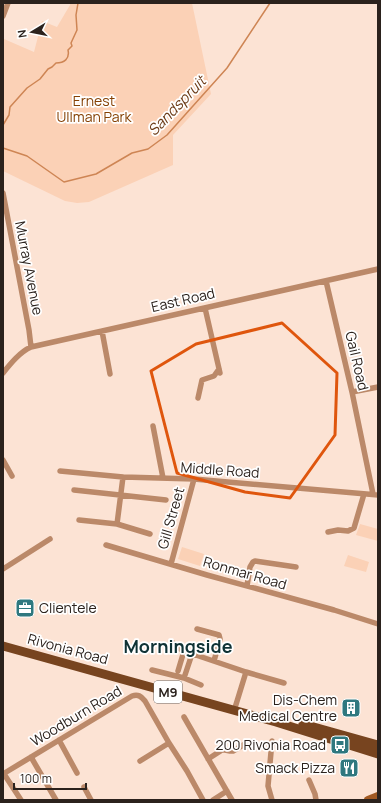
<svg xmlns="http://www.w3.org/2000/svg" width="381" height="803" font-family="Manrope,sans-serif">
	<rect width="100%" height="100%" fill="#fce3d4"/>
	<path fill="#fbd1b6" d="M70 3H192L211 94 173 135V165L89 202 77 203 65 201 3 171V44L4 39 34 52 42 21 57 27 70 5Z
		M360 524 378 529V541L356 535Z
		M182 547 204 554 200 566 178 559Z
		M348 555 369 562 366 572 344 566Z"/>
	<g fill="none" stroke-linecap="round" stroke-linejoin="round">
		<path stroke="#ce8554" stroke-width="1.5" d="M3 125 9 115 10 107 27 88 40 79 48 69 52 67 56 63C64 63 70 59 68 50L72 46 71 43 77 30 76 15 78 3
			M3 148 27 156 64 182 96 174 132 153 148 149 167 135 227 68 270 3"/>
		<path stroke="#bb8969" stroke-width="5.5" d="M3 16 8 3
			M3 193 29 330 31 347
			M326 281 352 392 373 494
			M205 308 220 373
			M102 331 110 374
			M3 373C11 363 20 352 31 347L378 269
			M352 392 378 387
			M198 398 202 380 214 376 219 369
			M153 426 163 478
			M3 460 12 476
			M60 471 123 477 194 479 378 495
			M74 490 166 500
			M79 520 117 524 150 534
			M117 524 123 477
			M328 532 338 530 348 531 354 528 364 494
			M106 545 207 575 334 610 378 624
			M171 564 194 479
			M3 569 50 539
			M247 586 250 567 253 562 255 561 296 567
			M197 629 219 635 220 639 214 661
			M173 643 177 647 184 651 246 672 234 711
			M152 670 184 678 192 654
			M178 671 184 651
			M246 672 284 683
			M184 678 201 685
			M184 717 232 800
			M59 740 77 773
			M31 757 56 800
			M208 759 222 750H225L230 751H233L245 744
			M140 761 169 743
			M3 774 132 696C138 694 141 696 145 701L169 743 187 771 203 800
			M4 774 21 800
			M309 780 315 794 316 800
			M84 787 91 800
			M213 800 227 791
			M272 800 268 786 272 741"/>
		<path stroke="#a15922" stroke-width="8" d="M368 800 378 796"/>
		<path stroke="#77441f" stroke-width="9" d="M3 646 276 722 378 754
			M303 724 378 745"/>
	</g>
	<path fill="none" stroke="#df560d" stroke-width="3" stroke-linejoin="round" d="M282 323 337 373 335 435 290 498 245 492 177 473 151 371 196 344Z"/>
	<defs>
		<symbol id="office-square" viewBox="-11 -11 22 22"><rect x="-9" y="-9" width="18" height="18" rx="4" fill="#2f787f" stroke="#fff"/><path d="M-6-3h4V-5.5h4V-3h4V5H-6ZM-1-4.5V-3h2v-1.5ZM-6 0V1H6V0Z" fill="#fff"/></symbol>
		<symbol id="building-square" viewBox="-11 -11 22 22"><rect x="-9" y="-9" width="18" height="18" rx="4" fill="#2f787f" stroke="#fff"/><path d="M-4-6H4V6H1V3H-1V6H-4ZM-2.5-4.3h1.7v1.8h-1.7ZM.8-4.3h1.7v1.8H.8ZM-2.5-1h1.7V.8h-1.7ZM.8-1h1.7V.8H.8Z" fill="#fff"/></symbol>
		<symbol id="bus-square" viewBox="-11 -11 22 22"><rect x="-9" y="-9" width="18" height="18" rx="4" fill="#2f787f" stroke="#fff"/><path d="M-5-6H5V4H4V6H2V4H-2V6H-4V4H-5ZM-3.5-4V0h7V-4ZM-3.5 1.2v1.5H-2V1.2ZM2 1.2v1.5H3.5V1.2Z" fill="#fff"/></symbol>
		<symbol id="restaurant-square" viewBox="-11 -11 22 22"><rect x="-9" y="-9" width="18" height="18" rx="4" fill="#2f787f" stroke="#fff"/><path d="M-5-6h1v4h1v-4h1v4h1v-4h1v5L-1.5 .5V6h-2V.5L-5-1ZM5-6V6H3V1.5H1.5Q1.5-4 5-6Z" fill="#fff"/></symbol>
	</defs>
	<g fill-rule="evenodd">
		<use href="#office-square" x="14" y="597" width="22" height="22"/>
		<use href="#building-square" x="340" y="697" width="22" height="22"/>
		<use href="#bus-square" x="329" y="734" width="22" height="22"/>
		<use href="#restaurant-square" x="338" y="757" width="22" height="22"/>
	</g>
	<g text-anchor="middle" stroke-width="3.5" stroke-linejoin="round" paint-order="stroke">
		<rect fill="#fff" stroke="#6b6461" stroke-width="1" x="154" y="681" width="28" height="22" rx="3"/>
		<g font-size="13" font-weight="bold" fill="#2b221d">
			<text x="168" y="697">M9</text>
		</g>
		<g font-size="14" fill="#854104" stroke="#fff">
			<text x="94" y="106">Ernest<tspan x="94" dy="16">Ullman Park</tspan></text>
		</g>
		<g font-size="14" fill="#2b221d" stroke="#fff">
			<text transform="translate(29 268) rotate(79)" y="5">Murray Avenue</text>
			<text transform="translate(183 300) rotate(-13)" y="5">East Road</text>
			<text transform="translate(357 361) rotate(77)" y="5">Gail Road</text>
			<text transform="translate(220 470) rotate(4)" y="5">Middle Road</text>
			<text transform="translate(171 518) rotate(-74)" y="5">Gill Street</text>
			<text transform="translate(245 573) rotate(16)" y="5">Ronmar Road</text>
			<text transform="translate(68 649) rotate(15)" y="5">Rivonia Road</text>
			<text transform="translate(76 716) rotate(-31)" y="5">Woodburn Road</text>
		</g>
		<g font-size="14" fill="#2b221d" stroke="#fff" text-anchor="end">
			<text x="39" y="613" text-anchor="start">Clientele</text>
			<text x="337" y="705">Dis-Chem<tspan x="337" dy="16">Medical Centre</tspan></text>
			<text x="326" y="750">200 Rivonia Road</text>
			<text x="335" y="773">Smack Pizza</text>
		</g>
		<g font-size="15" font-style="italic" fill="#6c3b17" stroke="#fff">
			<text transform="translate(177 106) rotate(-46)" y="5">Sandspruit</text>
		</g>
		<g font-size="18" font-weight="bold" fill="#0f3235" stroke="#fff">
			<text x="178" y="653">Morningside</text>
		</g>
	</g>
	<rect width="381" height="803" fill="none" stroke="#2b221d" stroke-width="8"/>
	<g transform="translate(32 32) rotate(260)" stroke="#ffffff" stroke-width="3" paint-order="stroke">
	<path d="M0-3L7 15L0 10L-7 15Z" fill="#2b221d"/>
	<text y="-6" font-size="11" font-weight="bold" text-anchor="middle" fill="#2b221d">N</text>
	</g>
	<path d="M14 783v6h72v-6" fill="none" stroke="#2b221d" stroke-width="2"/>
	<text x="20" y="783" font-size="12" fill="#2b221d" stroke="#ffffff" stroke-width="3" paint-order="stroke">100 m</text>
</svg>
